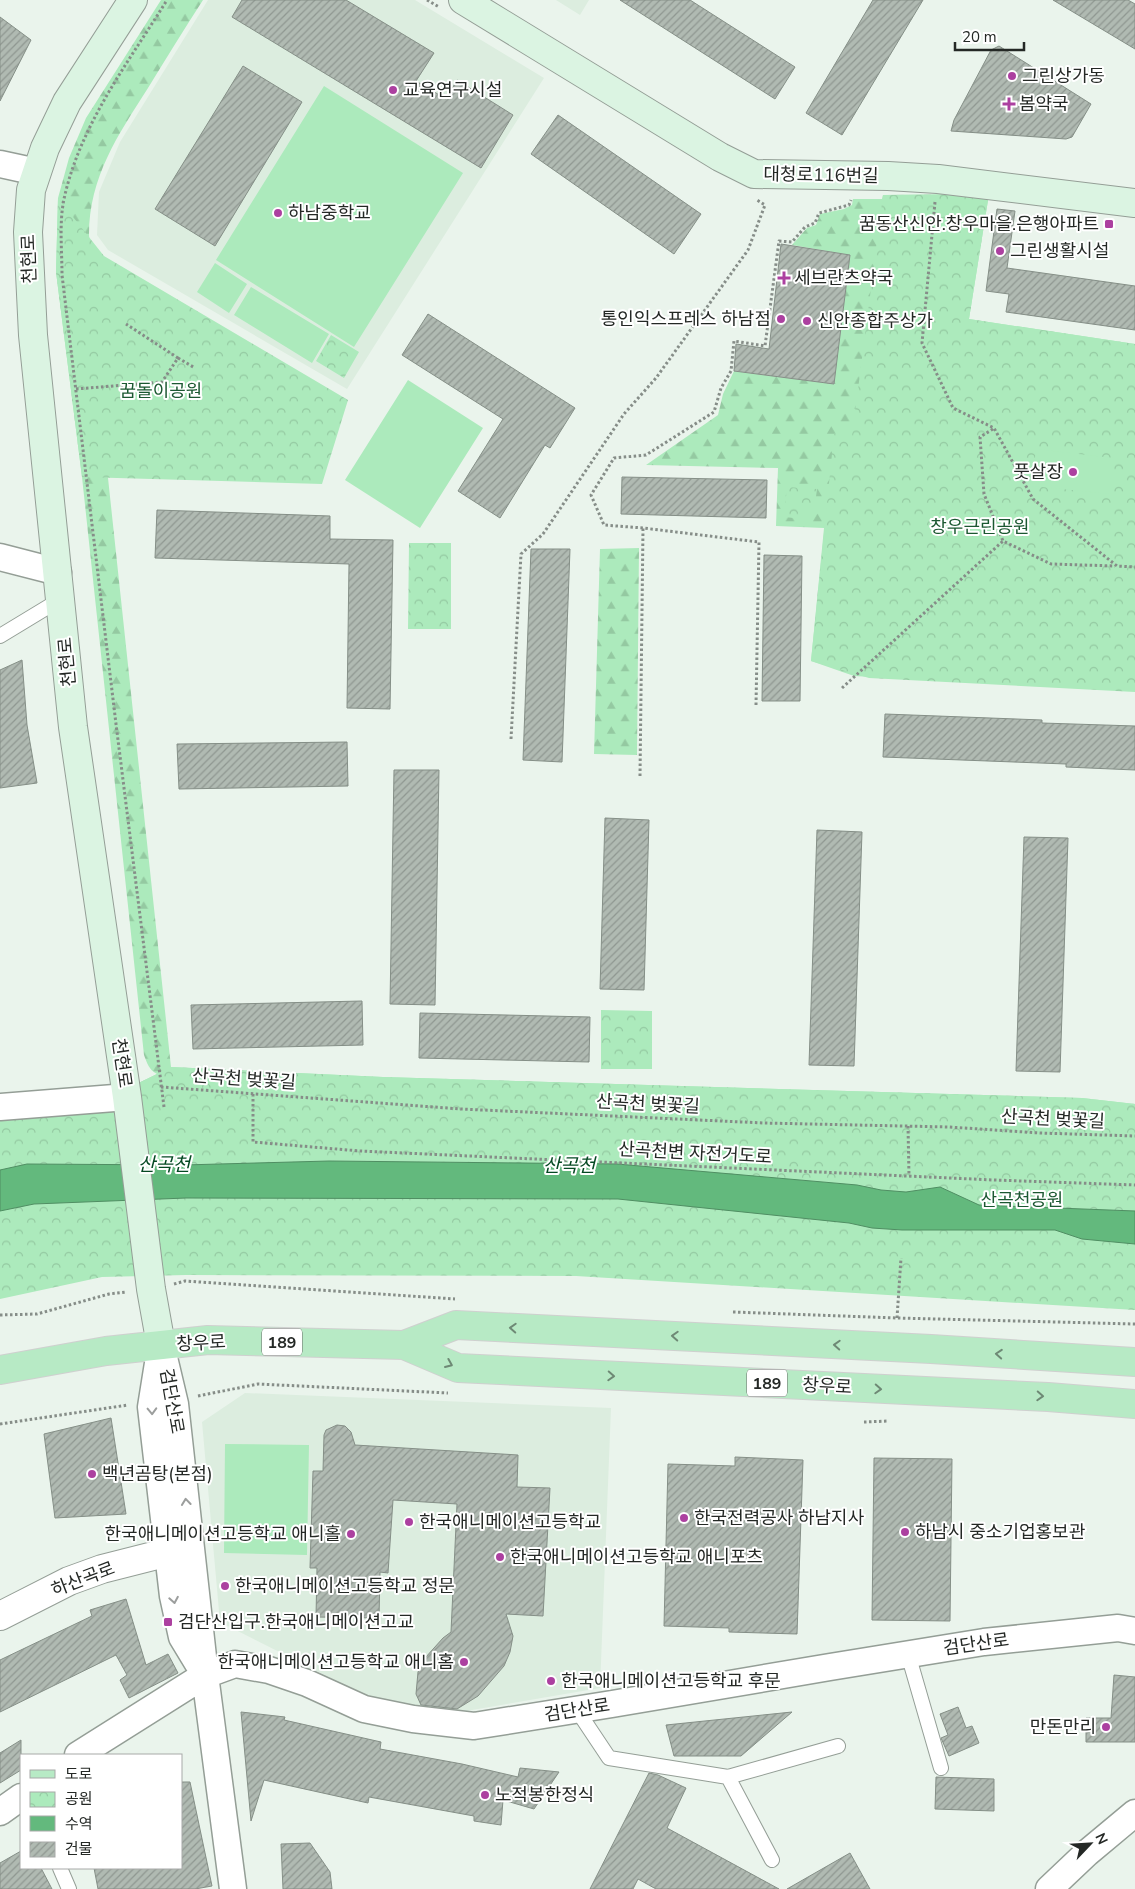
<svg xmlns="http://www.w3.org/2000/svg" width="1135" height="1889" font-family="'Nunito Sans','Noto Sans KR',sans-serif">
	<defs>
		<pattern id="forest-firs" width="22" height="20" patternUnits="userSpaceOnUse" patternTransform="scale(1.25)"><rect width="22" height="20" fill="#aceabc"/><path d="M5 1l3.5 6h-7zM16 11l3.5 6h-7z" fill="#94c9a1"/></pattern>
		<pattern id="park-crowns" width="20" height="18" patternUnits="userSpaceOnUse" patternTransform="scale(1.25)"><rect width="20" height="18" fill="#aceabc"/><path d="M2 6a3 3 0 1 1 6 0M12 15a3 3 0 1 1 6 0" fill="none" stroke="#94c9a1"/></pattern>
		<pattern id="building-hatch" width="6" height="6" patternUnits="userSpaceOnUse" patternTransform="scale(1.25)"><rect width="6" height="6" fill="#b0bab2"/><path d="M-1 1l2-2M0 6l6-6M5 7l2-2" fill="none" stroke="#8f9791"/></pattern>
	</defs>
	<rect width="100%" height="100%" fill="#eaf4ec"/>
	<path fill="#dceddf" d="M208 0H415L544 78 347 389 108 250 97 235 99 192 120 142Z
		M556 0H589L580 15Z
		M245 1393 611 1408 600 1688 414 1720 220 1622 202 1422Z"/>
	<path fill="url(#forest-firs)" d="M161 0H203C184 29 166 59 148 88 118 135 89 177 89 235L108 478 171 1067 383 1077 1082 1098 1135 1104 92 1106 157 1074C149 1070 147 1063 144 1055L82 477 56 272 58 198 69 158 86 118Z
		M989 194 969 319 1135 344V691L854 676 811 661 824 528 776 526 778 468 646 465 718 415 723 394 734 371 834 384 850 255 792 245 807 228 816 225 820 214 844 209 852 205 853 199H882L883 195Z
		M639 548 637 755 594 754 600 549Z"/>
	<path fill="url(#park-crowns)" d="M989 194 969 319 1135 344V692L869 678 811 661 834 434 852 436 883 195Z
		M58 198 104 256 348 400 322 484 82 477 56 272Z
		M331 335 359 352 344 378 316 361Z
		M787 487 817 489 813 520 784 517Z
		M409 543H451V629H408Z
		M601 1010 652 1011V1069H601Z
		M171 1067 383 1077 1082 1098 1135 1104V1310L576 1276 186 1275 102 1277 0 1299V1117L92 1106Z"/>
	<path fill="#aceabc" d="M324 86 463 173 354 347 216 260Z
		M215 263 247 284 229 313 197 292Z
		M251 287 329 334 312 363 234 315Z
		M408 380 483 428 420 528 345 480Z
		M1036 449 1113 458 1110 494 1032 486Z
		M225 1444 309 1445 307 1555 224 1553Z"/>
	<path fill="#63b97d" stroke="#508e63" d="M329 1161 617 1164 857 1185 881 1190 906 1192 940 1187 979 1205 1135 1211V1244L1082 1239 1055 1230H902L872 1228 849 1223 618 1199 186 1198 34 1204 0 1211V1170L27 1164 183 1165Z"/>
	<path fill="url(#building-hatch)" stroke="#858f87" d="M242 0H346L434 53 416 81 446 99 457 80 513 115 481 168 232 17Z
		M620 0H690L795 67 775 99Z
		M873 0H923L842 135 806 113Z
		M1053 0H1128L1135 4V49Z
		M0 17 31 40 0 101Z
		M999 46 1091 104 1072 137 1066 139 951 131 954 120 991 50Z
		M243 66 302 102 215 246 155 209Z
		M558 115 701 214 674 254 531 154Z
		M997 209 1015 211 1007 268 1135 286V330L1006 312 1009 294 986 291Z
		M781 244 850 255 834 384 734 371 736 344 769 349Z
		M428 314 575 408 550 448 545 445 500 518 458 491 503 419 402 355Z
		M622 477 767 480 766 518 621 514Z
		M157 510 330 516V539L393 540 390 709 347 708 349 564 155 558Z
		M531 549H570L562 762 523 760Z
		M764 555 802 556 800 701H762Z
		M22 660 27 725 37 783 0 788V670Z
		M885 714 1042 720V723L1135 726V770L1066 767V764L883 757Z
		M347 742 348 786 179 789 177 744Z
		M394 770H439L435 1005 390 1004Z
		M605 818 649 820 644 990 600 989Z
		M817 830 862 832 854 1066 809 1065Z
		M1024 837 1068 838 1060 1072 1016 1071Z
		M362 1001 363 1045 193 1049 191 1005Z
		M420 1013 590 1017 589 1062 419 1058Z
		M111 1418 126 1514 55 1518 44 1434Z
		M337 1425 345 1426 351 1432 355 1445 518 1455 517 1487 550 1488 543 1616 506 1614 513 1636 510 1652 504 1666 478 1696 457 1709 421 1705 416 1694 418 1672 425 1658 443 1638 451 1632 457 1504 393 1500 388 1573 380 1572 379 1618 316 1617 317 1568H310L313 1471H323L324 1435 326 1430Z
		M735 1457 803 1460 797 1634 729 1632V1628L664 1626 668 1464 735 1466Z
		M874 1458 952 1459 950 1621 872 1620Z
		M126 1599 146 1665 168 1654 178 1673 129 1698 120 1680 127 1675 116 1655 0 1712V1660L92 1616 90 1610Z
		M1114 1675 1135 1677V1742H1086V1718H1111Z
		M958 1707 966 1728 972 1726 979 1743 949 1756 941 1738 948 1735 940 1714Z
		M241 1712 285 1717 284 1720 381 1742 380 1749 462 1764 518 1777 520 1768 559 1772 534 1809 503 1800 501 1825 474 1821V1816L369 1797 368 1803 264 1780 251 1821Z
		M792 1712 741 1756H674L666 1725Z
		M21 1740V1770L0 1783V1753Z
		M649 1773 658 1775 686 1788 667 1828 779 1889H656L638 1879 633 1889H590Z
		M936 1777 994 1779V1811L935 1809Z
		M181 1782H190L212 1886 195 1889H98L94 1868H181Z
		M310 1843 330 1872 332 1889H283L281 1844Z
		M21 1851V1868H41L52 1889H0V1863Z
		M850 1853 870 1889H787Z"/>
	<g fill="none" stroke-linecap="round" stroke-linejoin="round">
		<defs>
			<path id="service" d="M0 636 61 599
				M908 1654 941 1768
				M577 1710 609 1758 728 1777 838 1746
				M728 1777 772 1860
				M60 1868 69 1889"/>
			<path id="minor" d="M0 164 37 172
				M0 557 58 572
				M0 1107 127 1097
				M161 1345 175 1404 205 1675 233 1889
				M159 1357 151 1407 173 1596 182 1637 202 1670
				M78 1755 205 1675 235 1664 269 1670 307 1683 364 1709 413 1719 474 1726 612 1704 830 1667 984 1642 1118 1628 1135 1631
				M0 1812 21 1797
				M1049 1889 1087 1853 1135 1813"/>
			<path id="tertiary" d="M0 1616 69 1581 102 1569 169 1552"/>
			<path id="secondary" d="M133 0 67 102 45 148 31 190 28 232 33 335 73 727 127 1097 151 1289 161 1345
				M463 0 720 157 754 174 888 176 938 179 1135 203"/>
			<path id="primary" d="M404 1345 456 1325 931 1349 1135 1362
				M0 1370 106 1351 208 1340 404 1345 458 1368 1048 1397 1135 1404"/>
		</defs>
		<use href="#service" stroke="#949e96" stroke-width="16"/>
		<use href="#minor" stroke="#949e96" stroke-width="29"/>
		<use href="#tertiary" stroke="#949e96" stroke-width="30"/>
		<use href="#secondary" stroke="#949e96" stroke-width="30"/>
		<use href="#primary" stroke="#cfd0cf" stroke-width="30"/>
		<path stroke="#868d88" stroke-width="3" stroke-dasharray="2.5 2.5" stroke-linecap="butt" d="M427 0 439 7
			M935 202 922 343 953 408 994 428 1033 499 1117 566 1135 567
			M178 358 195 368
			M76 389 162 382 178 358 126 324
			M993 429 980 437 984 494 1003 541 1051 564 1115 566
			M842 688 1003 541
			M756 705 759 542 643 528 604 525 591 495 614 458 646 455 714 412 721 388 731 371 734 341 765 346 779 241 792 242 805 227 815 223 819 213 849 205 851 200
			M511 739 521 554 543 534 624 414 656 378 748 250 765 205 757 200
			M640 776 643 528
			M161 1087 461 1109 764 1123 949 1127 1040 1133 1135 1136
			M253 1094V1142L360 1151 994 1180 1135 1185
			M164 1107 116 724 62 275C62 250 59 223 64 199 80 125 128 63 167 0
			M908 1126 909 1176
			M174 1284 185 1281 455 1299
			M733 1312 897 1318 1135 1324
			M0 1315 37 1314 109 1294 126 1292
			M897 1318 901 1258
			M198 1396 258 1384 448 1393
			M864 1422 889 1421
			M0 1424 128 1405"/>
		<use href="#service" stroke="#fff" stroke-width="14"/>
		<use href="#minor" stroke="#fff" stroke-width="26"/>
		<use href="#tertiary" stroke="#fff" stroke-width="28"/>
		<use href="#secondary" stroke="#dbf4e2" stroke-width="28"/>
		<use href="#primary" stroke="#b7eac5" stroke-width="28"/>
	</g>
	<defs><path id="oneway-chevron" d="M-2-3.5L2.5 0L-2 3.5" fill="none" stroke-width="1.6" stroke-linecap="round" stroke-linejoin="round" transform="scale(1.25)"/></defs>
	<g stroke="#6e8975">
		<use href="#oneway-chevron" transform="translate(513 1328) rotate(-177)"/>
		<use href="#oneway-chevron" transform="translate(675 1336) rotate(-177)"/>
		<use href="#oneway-chevron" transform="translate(837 1345) rotate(-177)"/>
		<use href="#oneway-chevron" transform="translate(999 1354) rotate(-176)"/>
		<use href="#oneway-chevron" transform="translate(449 1364) rotate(23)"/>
		<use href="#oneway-chevron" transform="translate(611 1376) rotate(3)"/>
		<use href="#oneway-chevron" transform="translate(878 1389) rotate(3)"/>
		<use href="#oneway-chevron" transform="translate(1040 1396) rotate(3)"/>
	</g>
	<g stroke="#9c9e9d">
		<use href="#oneway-chevron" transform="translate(152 1411) rotate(88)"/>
		<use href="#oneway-chevron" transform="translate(186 1502) rotate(-96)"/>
		<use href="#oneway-chevron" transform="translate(174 1600) rotate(80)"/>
	</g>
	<g fill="#ac40a0" stroke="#fff" stroke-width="2">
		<circle cx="1012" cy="76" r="5"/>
		<circle cx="393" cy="90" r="5"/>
		<path d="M1006.5 96.5h5v5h5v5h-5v5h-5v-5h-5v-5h5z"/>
		<circle cx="278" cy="213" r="5"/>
		<rect x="1104" y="219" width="10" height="10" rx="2.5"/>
		<circle cx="1000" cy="251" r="5"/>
		<path d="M781.5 270.5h5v5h5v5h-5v5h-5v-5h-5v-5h5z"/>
		<circle cx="781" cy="319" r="5"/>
		<circle cx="807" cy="321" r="5"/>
		<circle cx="1073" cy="472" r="5"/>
		<circle cx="92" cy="1474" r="5"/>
		<circle cx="684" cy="1518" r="5"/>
		<circle cx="409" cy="1522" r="5"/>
		<circle cx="905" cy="1532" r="5"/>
		<circle cx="351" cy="1534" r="5"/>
		<circle cx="500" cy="1557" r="5"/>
		<circle cx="225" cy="1586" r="5"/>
		<rect x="163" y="1617" width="10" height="10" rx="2.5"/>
		<circle cx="464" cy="1662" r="5"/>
		<circle cx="551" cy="1681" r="5"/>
		<circle cx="1106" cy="1727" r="5"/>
		<circle cx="485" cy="1795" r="5"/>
	</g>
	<g text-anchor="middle" stroke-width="4" stroke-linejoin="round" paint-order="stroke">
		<g fill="#fff" stroke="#666866" stroke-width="1">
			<rect x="262" y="1328.5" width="40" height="27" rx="4"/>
			<rect x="747" y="1369.5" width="40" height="27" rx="4"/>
		</g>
		<g font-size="16" font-weight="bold" fill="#242825">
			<text x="282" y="1348">189</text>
			<text x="767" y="1389">189</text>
		</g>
		<g font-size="18" fill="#242825" stroke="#fff" text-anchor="start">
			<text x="1022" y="82">그린상가동</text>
			<text x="403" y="96">교육연구시설</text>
			<text x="1019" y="110">봄약국</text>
			<text x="288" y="219">하남중학교</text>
			<text x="1099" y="230" text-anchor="end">꿈동산신안.창우마을.은행아파트</text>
			<text x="1010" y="257">그린생활시설</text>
			<text x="794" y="284">세브란츠약국</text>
			<text x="771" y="325" text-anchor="end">통인익스프레스 하남점</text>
			<text x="817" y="327">신안종합주상가</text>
			<text x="1063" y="478" text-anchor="end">풋살장</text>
			<text x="102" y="1480">백년곰탕(본점)</text>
			<text x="694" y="1524">한국전력공사 하남지사</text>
			<text x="419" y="1528">한국애니메이션고등학교</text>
			<text x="915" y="1538">하남시 중소기업홍보관</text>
			<text x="341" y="1540" text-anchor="end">한국애니메이션고등학교 애니홀</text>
			<text x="510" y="1563">한국애니메이션고등학교 애니포츠</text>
			<text x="235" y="1592">한국애니메이션고등학교 정문</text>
			<text x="178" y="1628">검단산입구.한국애니메이션고교</text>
			<text x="454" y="1668" text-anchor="end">한국애니메이션고등학교 애니홈</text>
			<text x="561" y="1687">한국애니메이션고등학교 후문</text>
			<text x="1096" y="1733" text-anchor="end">만돈만리</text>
			<text x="495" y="1801">노적봉한정식</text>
		</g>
		<g font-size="18" fill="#242825" stroke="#fff">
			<text transform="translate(821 175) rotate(1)" y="6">대청로116번길</text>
			<text transform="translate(29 259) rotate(-92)" y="6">천현로</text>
			<text transform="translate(67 662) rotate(-95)" y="6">천현로</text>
			<text transform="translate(122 1063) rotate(82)" y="6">천현로</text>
			<text transform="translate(244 1079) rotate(4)" y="6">산곡천 벚꽃길</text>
			<text transform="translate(648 1104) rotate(3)" y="6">산곡천 벚꽃길</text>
			<text transform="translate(1053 1119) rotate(3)" y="6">산곡천 벚꽃길</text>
			<text transform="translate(695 1153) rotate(3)" y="6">산곡천변 자전거도로</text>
			<text transform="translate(201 1343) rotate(-3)" y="6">창우로</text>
			<text transform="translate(827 1386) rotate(3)" y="6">창우로</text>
			<text transform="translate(172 1401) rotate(80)" y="6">검단산로</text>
			<text transform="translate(83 1579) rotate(-21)" y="6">하산곡로</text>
			<text transform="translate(976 1644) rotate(-8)" y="6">검단산로</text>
			<text transform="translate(577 1710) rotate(-9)" y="6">검단산로</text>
		</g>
		<g font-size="18" fill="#1b5831" stroke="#fff">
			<text x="161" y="397">꿈돌이공원</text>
			<text x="980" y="533">창우근린공원</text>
			<text x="1022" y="1206">산곡천공원</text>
		</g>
		<g font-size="19" font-style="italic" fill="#054923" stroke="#fff">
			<text x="164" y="1171">산곡천</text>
			<text x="569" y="1172">산곡천</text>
		</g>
	</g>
	<rect x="20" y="1754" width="162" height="115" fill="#ffffff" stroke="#a7a9a8"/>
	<rect x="30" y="1770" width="25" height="8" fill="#b7eac5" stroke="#a7a9a8"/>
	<text x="65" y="1779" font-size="15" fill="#242825">도로</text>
	<rect x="30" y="1792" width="25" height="15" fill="url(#park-crowns)" stroke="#a7a9a8"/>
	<text x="65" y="1804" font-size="15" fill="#242825">공원</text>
	<rect x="30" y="1816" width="25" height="15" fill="#63b97d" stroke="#a7a9a8"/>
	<text x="65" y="1829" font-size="15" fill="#242825">수역</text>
	<rect x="30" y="1842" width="25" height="15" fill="url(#building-hatch)" stroke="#a7a9a8"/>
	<text x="65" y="1854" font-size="15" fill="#242825">건물</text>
	<g transform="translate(1090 1844) rotate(65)" stroke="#ffffff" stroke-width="4" paint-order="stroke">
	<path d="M0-4L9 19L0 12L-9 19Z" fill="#242825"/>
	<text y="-8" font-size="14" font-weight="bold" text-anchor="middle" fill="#242825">N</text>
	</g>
	<path d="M955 42v8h69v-8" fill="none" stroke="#242825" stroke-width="2.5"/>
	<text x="962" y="42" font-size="15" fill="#242825" stroke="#ffffff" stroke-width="4" paint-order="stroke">20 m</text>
</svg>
